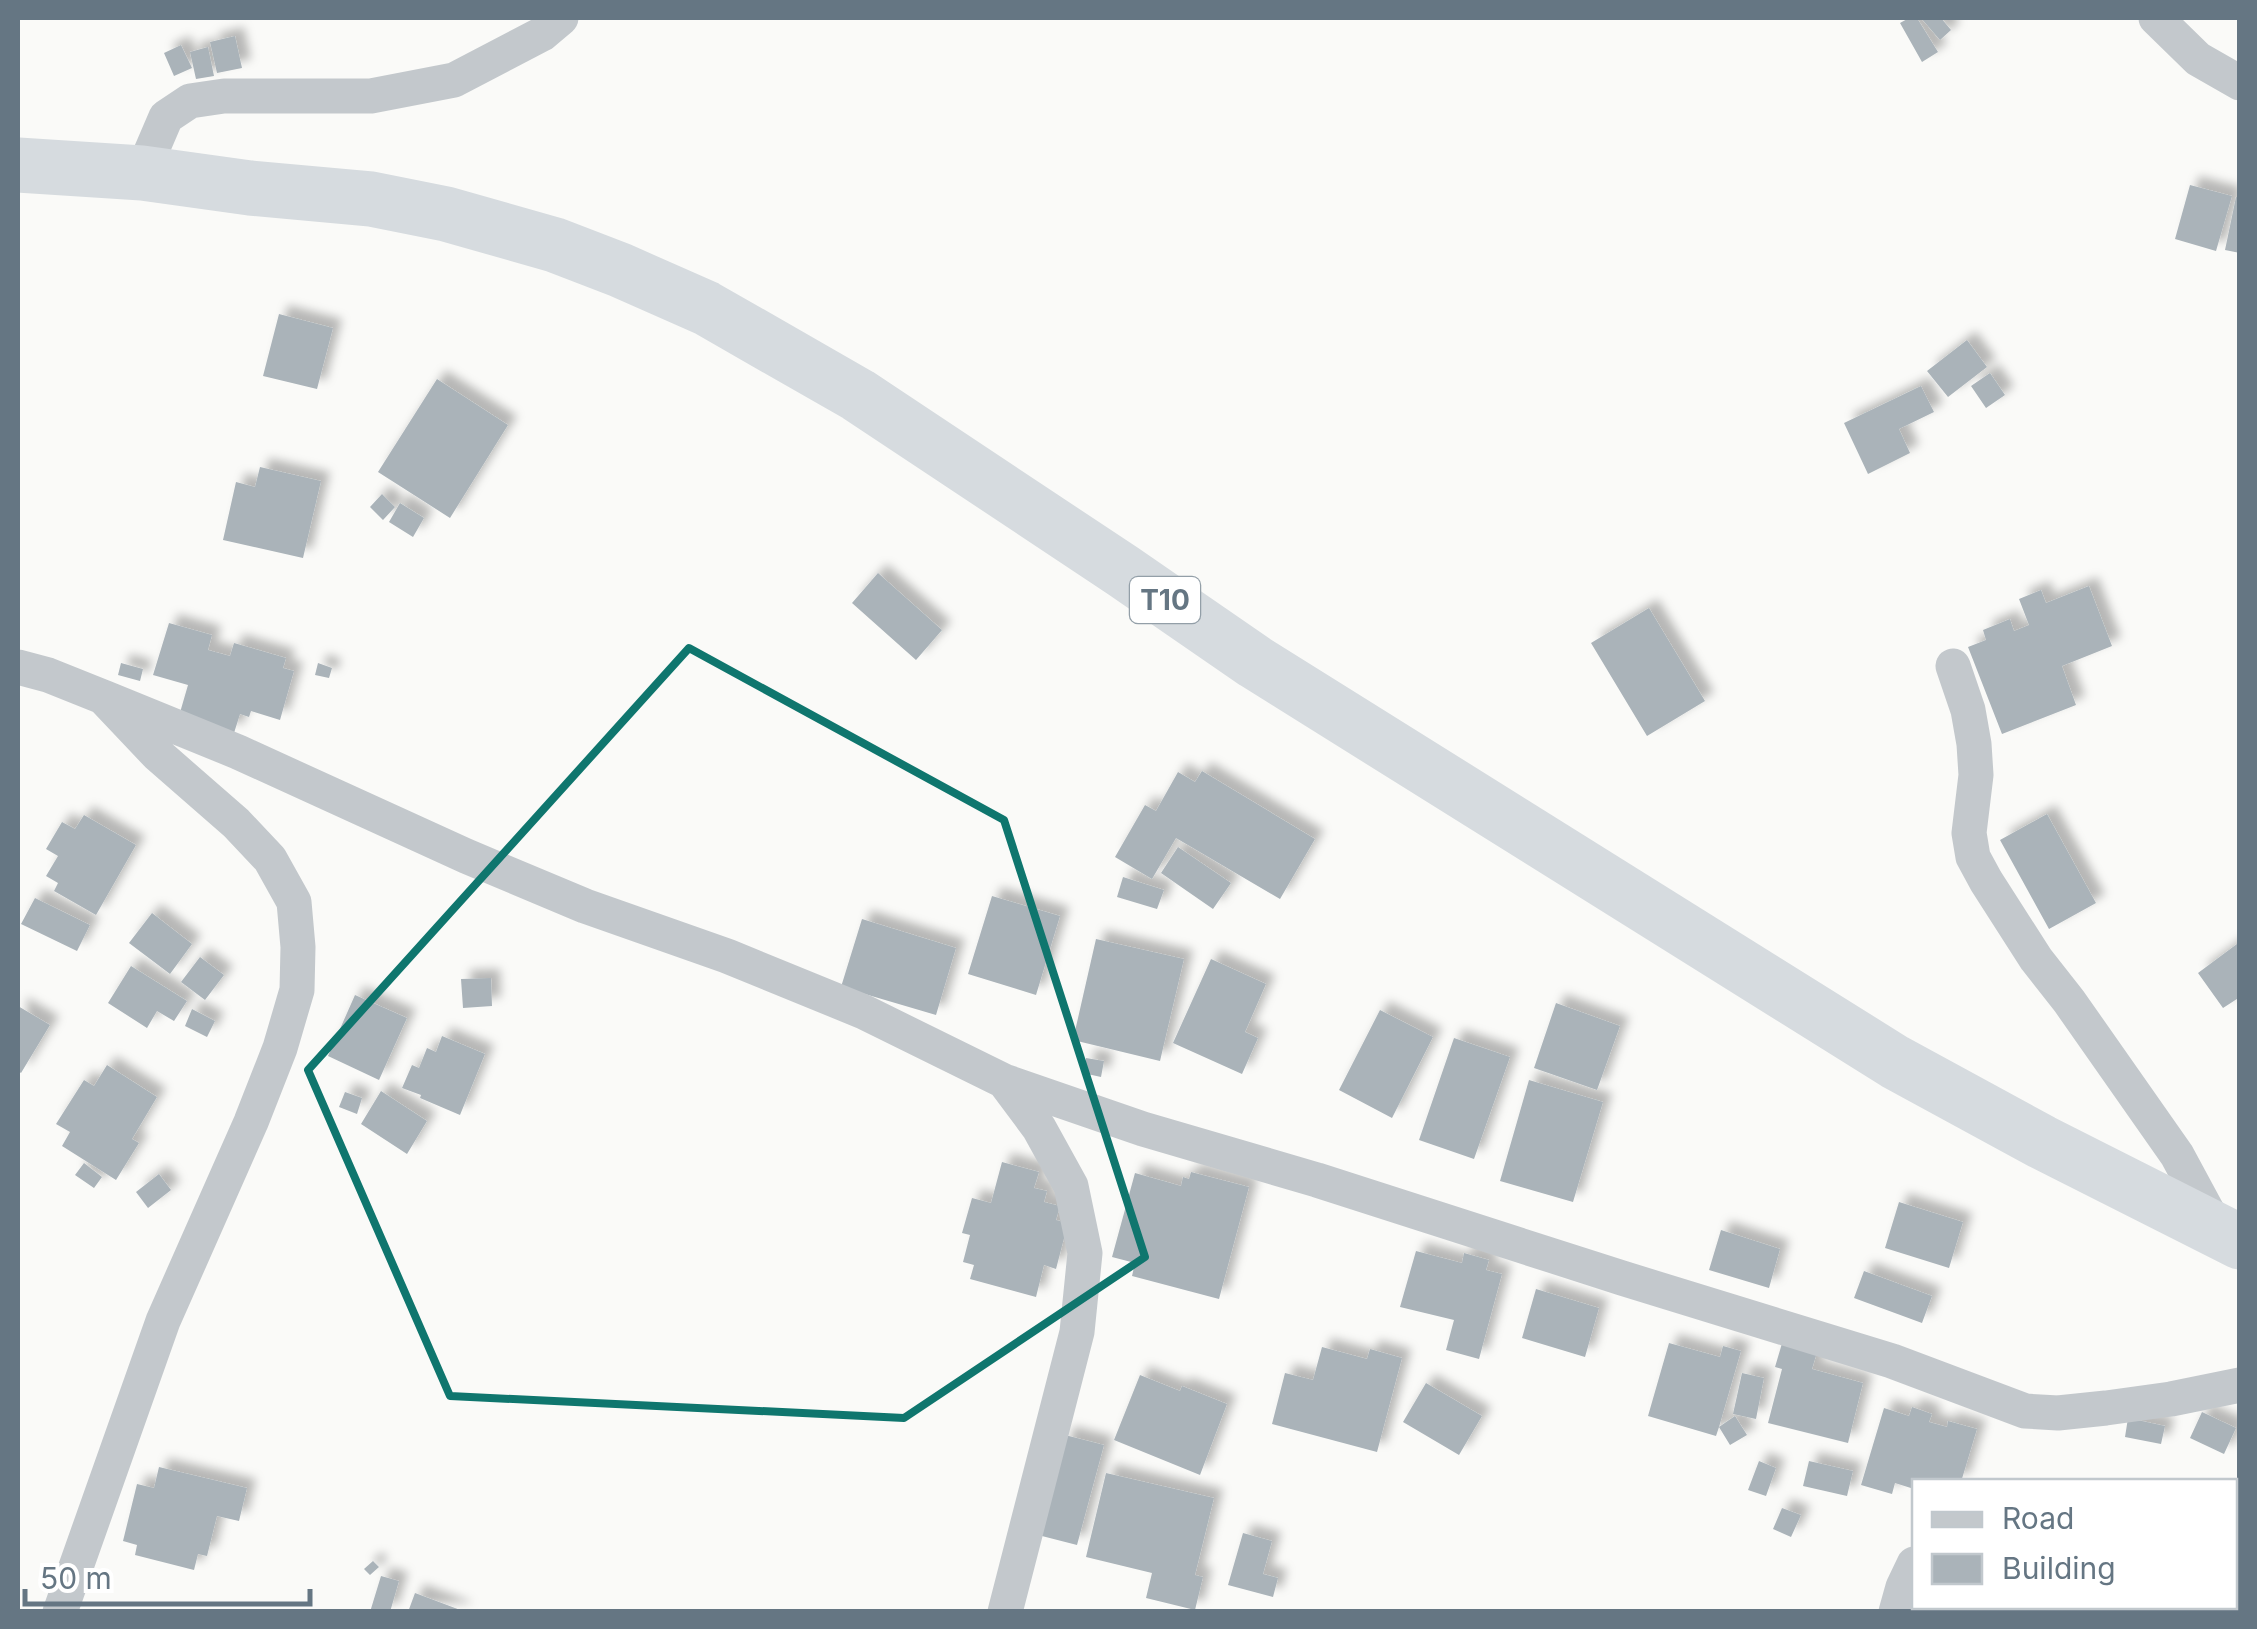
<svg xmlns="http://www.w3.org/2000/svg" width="2257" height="1629" font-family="Inter,sans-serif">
	<defs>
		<filter id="shadow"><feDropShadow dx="9" dy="-9" stdDeviation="5" flood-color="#0004"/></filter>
	</defs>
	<rect width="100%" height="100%" fill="#fafaf8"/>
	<path fill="#aab3b9" filter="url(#shadow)" d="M1909 18H1917L1938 52 1922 62 1900 23Z
		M1921 18H1941L1951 30 1940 40Z
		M235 36 242 68 217 73 210 42Z
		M181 45 192 68 174 76 164 53Z
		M208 47 214 76 196 79 190 52Z
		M2190 185 2232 196 2216 251 2175 239Z
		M2236 197 2240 198V253L2225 250Z
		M279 314 333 328 317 389 263 376Z
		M1967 340 1987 367 1948 397 1927 371Z
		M1990 373 2005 395 1986 408 1971 386Z
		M437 379 508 425 450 518 378 472Z
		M1921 386 1934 412 1899 429 1910 453 1868 474 1844 423Z
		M260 467 321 481 303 558 223 540 236 482 255 487Z
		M382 494 395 507 383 520 370 507Z
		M400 503 424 518 413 537 389 522Z
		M878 573 942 630 916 660 852 603Z
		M2089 586 2112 646 2062 666 2076 705 2002 734 1968 647 1986 640 1983 630 2010 619 2014 631 2029 625 2019 599 2041 590 2046 603Z
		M1649 608 1705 701 1647 736 1591 643Z
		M169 623 212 635 208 650 230 656 234 643 286 658 283 668 294 671 280 720 251 711 249 717 240 714 234 733 179 716 188 685 153 675Z
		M121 663 143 669 140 681 118 675Z
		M318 663 332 668 329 678 315 675Z
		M1202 771 1315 839 1280 899 1176 838 1152 879 1115 857 1145 805 1156 811 1178 772 1195 782Z
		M2047 814 2096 903 2049 929 2000 840Z
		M84 815 136 845 96 915 54 891 58 883 46 876 58 856 46 849 62 822 75 829Z
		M1178 847 1231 883 1213 909 1161 873Z
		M1123 877 1164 890 1157 909 1117 897Z
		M992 896 1060 916 1036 995 968 974Z
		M35 898 90 925 77 951 21 924Z
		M152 913 192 944 170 974 129 943Z
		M862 919 956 948 936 1015 841 987Z
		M1096 939 1184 959 1160 1061 1073 1040Z
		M2237 944 2240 947V997L2223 1008 2198 973Z
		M200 957 224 975 205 1000 181 982Z
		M1211 959 1266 984 1245 1032 1258 1038 1242 1074 1173 1043Z
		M131 966 187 1001 174 1021 157 1011 147 1028 108 1003Z
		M491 978 492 1006 463 1008 461 979Z
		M355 995 407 1018 379 1080 328 1056Z
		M1556 1003 1620 1026 1597 1090 1534 1068Z
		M18 1006 50 1025 21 1073 18 1071Z
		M192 1009 215 1021 207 1037 185 1026Z
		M1380 1010 1433 1037 1392 1118 1339 1090Z
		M442 1036 485 1054 460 1115 420 1098 421 1095 402 1088 412 1065 419 1068 427 1048 436 1052Z
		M1454 1038 1510 1057 1474 1159 1419 1140Z
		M1086 1058 1104 1061 1101 1077 1083 1073Z
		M107 1065 157 1097 132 1139 139 1143 116 1180 62 1146 70 1132 56 1124 84 1080 94 1086Z
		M1529 1080 1603 1102 1573 1202 1500 1181Z
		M381 1091 427 1121 407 1154 361 1124Z
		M345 1092 362 1098 357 1114 339 1107Z
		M1002 1162 1039 1172 1034 1188 1047 1191 1044 1202 1060 1206 1056 1220 1068 1223 1056 1269 1044 1265 1036 1297 970 1279 974 1265 963 1262 970 1235 962 1233 972 1198 991 1203Z
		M84 1163 102 1177 94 1188 75 1175Z
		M1191 1172 1249 1187 1219 1299 1132 1276 1135 1263 1112 1257 1135 1173 1181 1186 1183 1177 1189 1179Z
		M159 1174 171 1190 148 1208 136 1192Z
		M1899 1202 1963 1222 1949 1268 1885 1248Z
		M1721 1230 1780 1249 1769 1288 1709 1270Z
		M1416 1251 1462 1263 1464 1253 1489 1260 1486 1270 1502 1274 1479 1359 1446 1350 1454 1320 1400 1307Z
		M1864 1271 1932 1296 1922 1323 1854 1298Z
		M1536 1289 1599 1308 1585 1357 1522 1338Z
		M1783 1340 1818 1349 1812 1369 1863 1383 1848 1443 1768 1423 1782 1369 1775 1367Z
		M1669 1343 1720 1357 1723 1346 1741 1351 1719 1427 1735 1416 1747 1435 1730 1445 1719 1427 1716 1436 1648 1416Z
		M1322 1347 1367 1359 1370 1349 1402 1358 1377 1452 1272 1424 1285 1373 1313 1380Z
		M1742 1373 1764 1378 1756 1419 1733 1414Z
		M1140 1375 1180 1391 1182 1386 1227 1404 1200 1475 1114 1440Z
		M1426 1383 1482 1416 1459 1455 1403 1422Z
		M1912 1407 1932 1414 1929 1422 1947 1427 1948 1421 1977 1429 1961 1482H1914V1489L1895 1483 1892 1494 1861 1485 1884 1408 1909 1416Z
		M2202 1412 2236 1428 2224 1454 2190 1438Z
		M2128 1418 2165 1426 2161 1444 2125 1437Z
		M1065 1435 1104 1445 1077 1545 1038 1535Z
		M1759 1461 1776 1468 1766 1496 1748 1490Z
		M1809 1461 1853 1471 1847 1496 1803 1486Z
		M159 1467 247 1488 239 1521 217 1516 207 1556 198 1554 194 1570 135 1555 137 1545 123 1541 137 1484 154 1488Z
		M1106 1473 1214 1498 1195 1575 1203 1577 1195 1610 1146 1598 1152 1573 1086 1557Z
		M1782 1508 1801 1515 1791 1537 1773 1529Z
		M1243 1533 1272 1541 1263 1574 1278 1578 1273 1597 1228 1585Z
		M373 1561 379 1567 370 1575 364 1569Z
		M381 1576 399 1581 390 1612H370Z
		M415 1593 463 1611V1612H408Z"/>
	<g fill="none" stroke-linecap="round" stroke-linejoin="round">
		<path stroke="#c3c8cc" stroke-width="35" d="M2156 18 2198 59 2240 83
			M142 173 166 117 190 101 224 96H371L454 80 542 34 561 18
			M1953 666 1968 710 1974 744 1976 775 1969 833 1973 857 1986 881 2036 959 2069 1001 2177 1155 2218 1231
			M18 667 48 675 103 697 157 754 236 823 270 859 294 902 298 947 297 990 280 1048 251 1122 163 1321 60 1612
			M103 697 238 752 466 856 585 906 727 956 864 1012 1004 1081 1143 1129 1317 1180 1622 1278 1892 1361 2025 1411 2058 1413 2106 1408 2171 1399 2240 1385
			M1004 1081 1039 1128 1071 1186 1085 1253 1077 1332 1005 1612
			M2234 1575 2240 1577
			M1896 1612 1903 1587 1914 1564"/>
		<path stroke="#d6dbdf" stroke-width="55" d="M18 165 142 173 250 188 371 199 446 214 555 245 620 270 706 308 858 395 1123 571 1255 662 1895 1062 2042 1142 2240 1242"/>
	</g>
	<path fill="none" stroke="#0f766e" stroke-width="8" stroke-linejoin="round" d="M689 648 1004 820 1145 1257 904 1418 450 1396 308 1070Z"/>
	<g text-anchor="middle" stroke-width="10" stroke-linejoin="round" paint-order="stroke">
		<rect fill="#fff" stroke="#939fa8" stroke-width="2.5" x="1130" y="577" width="70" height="46" rx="8"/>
		<g font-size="28" font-weight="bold" fill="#657683">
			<text x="1165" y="610">T10</text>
		</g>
	</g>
	<rect width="2257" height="1629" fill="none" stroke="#657683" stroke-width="40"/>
	<rect x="1912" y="1479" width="325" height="130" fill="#ffffff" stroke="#c1c8cd" stroke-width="2.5"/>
	<rect x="1932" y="1512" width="50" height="15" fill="#c3c8cc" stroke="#c1c8cd" stroke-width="2.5"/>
	<text x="2002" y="1529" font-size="30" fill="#657683">Road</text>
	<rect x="1932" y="1554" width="50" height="30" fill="#aab3b9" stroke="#c1c8cd" stroke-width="2.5"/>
	<text x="2002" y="1579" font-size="30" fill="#657683">Building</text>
	<path d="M25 1589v15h285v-15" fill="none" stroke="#657683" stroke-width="5"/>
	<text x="40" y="1589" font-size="30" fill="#657683" stroke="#ffffff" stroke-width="8" paint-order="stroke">50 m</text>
</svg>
